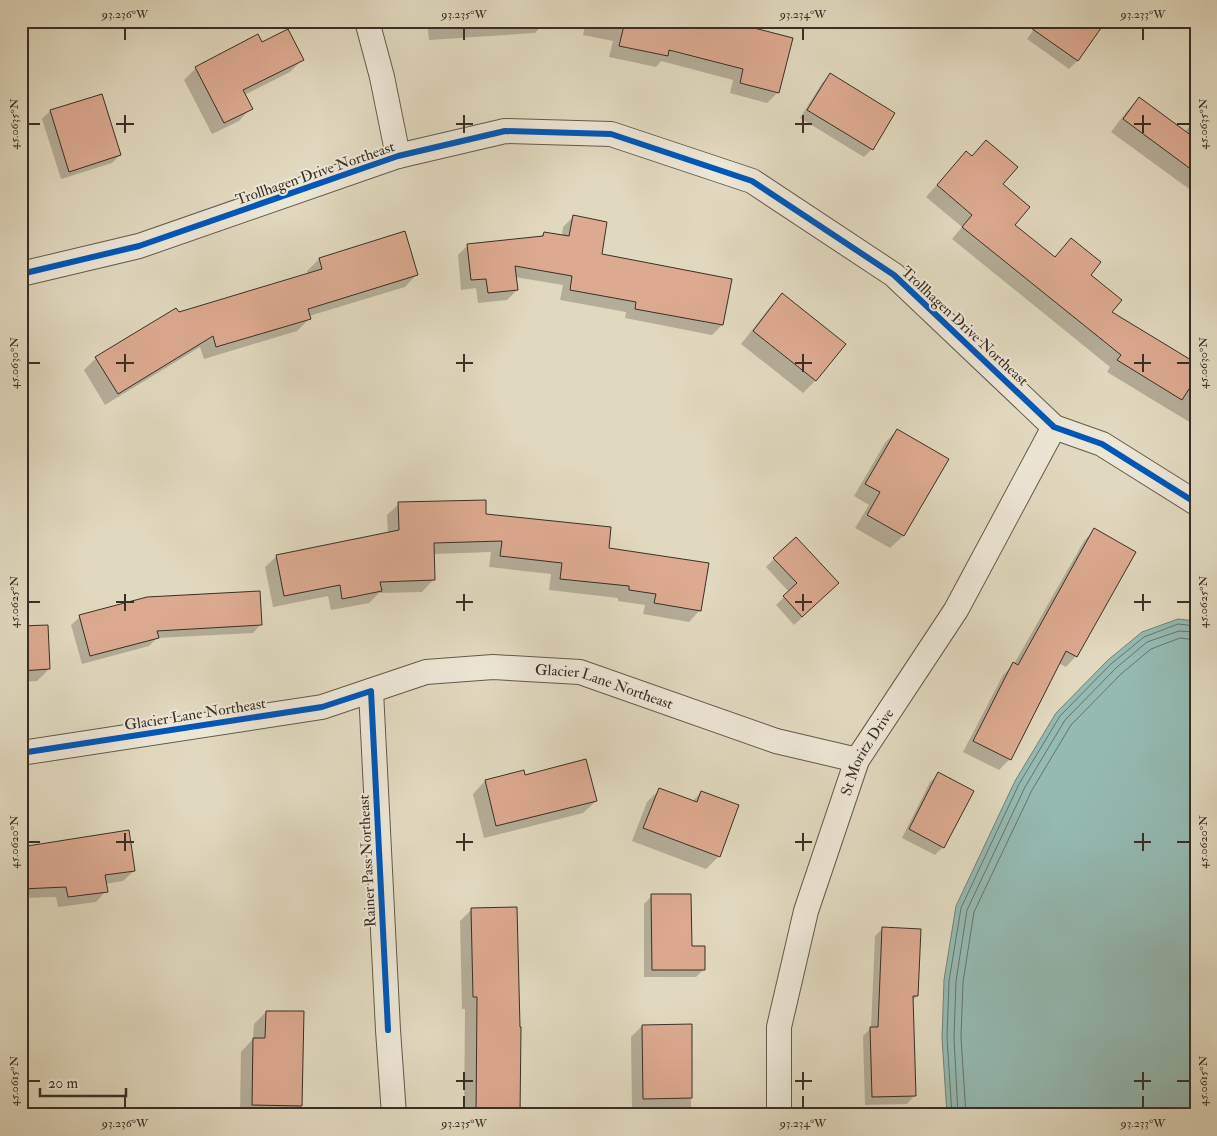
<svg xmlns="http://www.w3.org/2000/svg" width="1217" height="1136" font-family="'IM FELL Double Pica',serif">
	<rect width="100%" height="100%" fill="#e1d9bf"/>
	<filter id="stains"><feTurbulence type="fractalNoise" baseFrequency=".004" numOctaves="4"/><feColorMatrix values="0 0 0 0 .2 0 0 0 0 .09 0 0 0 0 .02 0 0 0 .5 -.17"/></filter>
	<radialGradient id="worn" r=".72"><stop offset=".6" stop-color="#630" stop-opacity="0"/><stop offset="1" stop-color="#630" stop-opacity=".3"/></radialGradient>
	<path fill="#94bab2" stroke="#70827a" d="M1178 619 1196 621V1115H947L942 1038 944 980 956 906 1015 781 1056 713 1108 660 1142 632Z"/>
	<path fill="#0003" d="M427 21H546L535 33 429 40Z
		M586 21H690L778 92 767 103 730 93 733 80 661 61 656 67 609 57 613 41 583 35Z
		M1040 21 1078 60 1069 69 1027 39Z
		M259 45 302 60 290 72 244 95 251 108 239 121 212 134 184 80 196 68Z
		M830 75 872 149 864 157 800 118 822 83Z
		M1139 99 1185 132 1196 118V194L1111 132 1127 111Z
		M50 111 120 155 112 163 61 179 42 119Z
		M966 152 1001 184 1013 225 1054 258 1071 240 1089 275 1110 312 1196 366V426L1107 372 1110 367 952 239 962 227 926 197Z
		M573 217 600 255 722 325 712 335 625 318 626 312 560 300 563 285 515 277 517 290 507 300 478 303 476 288 461 290 458 255 468 245 539 238 544 233 562 236 563 227Z
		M319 259 417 274 405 287 309 316 310 318 297 331 204 359 200 347 105 405 84 370 96 358 178 314 308 274 307 271Z
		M782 295 844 344 815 381 803 393 741 344 770 307Z
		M897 430 947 459 903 536 890 548 855 528 869 505 854 496 885 443Z
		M399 504 485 515 608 549 700 610 689 622 643 614 645 605 618 601V598L549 590 551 574 489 567 491 552 433 554V580L422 592 379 593 369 603 331 610 328 596 273 607 265 567 277 556 388 534 387 515Z
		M1094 530 1076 656 1066 667 1058 663 1010 759 999 770 963 752 1003 675 1014 664 1084 541Z
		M774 559 830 591 794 625 776 605 789 592 766 567Z
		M80 617 261 624 253 633 157 638 149 646 82 664 71 625Z
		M21 628 49 669 37 681 21 682Z
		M523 772 524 776 596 801 583 813 484 838 473 794 485 781Z
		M939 774 943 847 935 855 902 838 930 782Z
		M659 790 692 802 701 792 719 856 706 869 632 841 647 802Z
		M21 842H25V847L134 871 123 881 105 884 106 891 96 902 58 907 56 897 21 898Z
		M652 896 691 947 704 969 696 977H644V904Z
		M472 909 519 1115H464L465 1009H462L460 921Z
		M883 928 917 996 912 1001 915 1095 907 1104 865 1105 863 1036 871 1028 875 936Z
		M266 1012H302L301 1115H240L241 1052 253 1039 254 1024Z
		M691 1025V1115H657L656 1109H632L631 1037 642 1026Z"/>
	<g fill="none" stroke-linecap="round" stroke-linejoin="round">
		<path stroke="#66746c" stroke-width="1" d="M952 1115 947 1038 949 981 961 908 1019 784 1060 716 1111 664 1144 637 1178 624 1196 626
			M958 1115 954 1038 956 981 967 910 1025 787 1065 720 1116 668 1147 642 1179 631 1196 632
			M966 1115 961 1038 963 982 974 912 1032 790 1071 725 1121 674 1151 649 1180 638 1196 640"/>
	</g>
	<path fill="#dcaa91" stroke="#392f26" d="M625 21H727L793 38 779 93 740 83 743 69 669 50 668 56 619 46Z
		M1021 21H1106L1078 61Z
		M288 29 304 60 243 90 253 109 224 123 195 67 258 34 262 42Z
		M830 73 895 113 873 150 807 110Z
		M102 94 121 155 69 172 50 110Z
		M1139 97 1196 139V173L1123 119Z
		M986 140 1018 167 1003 184 1030 207 1015 225 1055 257 1071 238 1101 262 1091 275 1122 300 1112 312 1196 363V378L1182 400 1117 360 1121 355 962 227 972 215 937 185 966 151 972 156Z
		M573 215 607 222 602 254 732 279 723 325 635 309 636 302 570 290 572 276 515 266 518 290 488 293 486 279 471 280 467 244 543 236 544 232 569 236Z
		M405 231 418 275 308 309 311 319 216 347 213 336 118 394 95 357 176 308 179 312 322 269 319 258Z
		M782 293 846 344 816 381 753 331Z
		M897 429 949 459 904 536 867 515 880 492 865 484Z
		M486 500V514L611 527 609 548 709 563 701 611 654 603 656 594 629 590V586L560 579 562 563 500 556 502 541 434 543 435 580 380 582 382 591 342 599 340 585 284 596 276 555 399 530 398 502Z
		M1094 528 1136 552 1077 657 1066 651 1011 760 973 741 1013 662 1018 665Z
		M796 537 839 583 802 617 783 596 797 583 773 558Z
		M260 591 262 625 157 631 159 638 90 656 79 615 147 597Z
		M48 625 50 669 21 671V626Z
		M586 759 597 801 496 826 485 780 524 770 525 775Z
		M938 772 974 791 944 848 909 829Z
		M659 788 697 802 701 791 739 805 720 857 643 828Z
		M129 830 135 871 105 875 108 892 68 897 66 887 21 889V847Z
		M651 894H691L692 946H705V970H652Z
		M517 907 520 1027H521L520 1115H476L477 997H473L471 908Z
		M882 927 921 929 918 996H913L916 1096 872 1097 870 1027H878Z
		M266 1011H304L302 1106 252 1105 253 1038H265Z
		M692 1024V1098L643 1099 642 1025Z"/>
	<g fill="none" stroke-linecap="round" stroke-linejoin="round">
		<defs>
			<g id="minor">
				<path d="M367 21 382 77 398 156"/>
				<path d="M21 274 139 246 398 156 505 131 611 134 752 181 894 275 1054 427 1102 444 1196 503"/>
				<path d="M371 691 388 1030 394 1115"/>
				<path id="s1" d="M21 753 322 707 426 672 493 667 580 672 776 741 857 760"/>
				<path id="s2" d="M779 1115V1027L806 911 857 760 956 610 1054 427"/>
			</g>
		</defs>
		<use href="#minor" stroke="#635a4c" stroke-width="26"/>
		<use href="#minor" stroke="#ece6d5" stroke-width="24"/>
		<defs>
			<path id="cycleway" d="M21 274 139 246 398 156 505 131 611 134 752 181 894 275 1054 427 1102 444 1196 503
				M21 753 322 707 371 691 388 1030"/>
		</defs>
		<use href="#cycleway" stroke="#ece6d5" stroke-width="9"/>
		<use href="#cycleway" stroke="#0057b8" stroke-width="6"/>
	</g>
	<path fill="none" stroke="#392f26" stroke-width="2" d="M125 28V40M464 28V40M803 28V40M1143 28V40M125 115V133M464 115V133M803 115V133M1143 115V133M28 124H40M116 124H134M456 124H473M795 124H812M1134 124H1151M1177 124H1190M125 354V372M464 354V372M803 354V372M1143 354V372M28 363H40M116 363H134M456 363H473M795 363H812M1134 363H1151M1177 363H1190M125 594V611M464 594V611M803 594V611M1143 594V611M28 602H40M116 602H134M456 602H473M795 602H812M1134 602H1151M1177 602H1190M125 833V851M464 833V851M803 833V851M1143 833V851M28 842H40M116 842H134M456 842H473M795 842H812M1134 842H1151M1177 842H1190M464 1072V1090M803 1072V1090M1143 1072V1090M28 1081H40M456 1081H473M795 1081H812M1134 1081H1151M1177 1081H1190M125 1096V1108M464 1096V1108M803 1096V1108M1143 1096V1108"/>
	<g text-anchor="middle" stroke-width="4" stroke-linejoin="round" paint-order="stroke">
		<g font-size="15" fill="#392f26" stroke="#ece6d5">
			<text transform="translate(315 173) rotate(-19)" y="5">Trollhagen Drive Northeast</text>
			<text transform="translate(965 326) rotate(43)" y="5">Trollhagen Drive Northeast</text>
			<text dy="5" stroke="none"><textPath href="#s1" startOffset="595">Glacier Lane Northeast</textPath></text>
			<text transform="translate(195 714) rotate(-9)" y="5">Glacier Lane Northeast</text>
			<text dy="5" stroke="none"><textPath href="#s2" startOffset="378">St Moritz Drive</textPath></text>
			<text transform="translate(367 861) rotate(-93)" y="5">Rainer Pass Northeast</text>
		</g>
	</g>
	<rect width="1217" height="1136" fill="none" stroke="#e1d9bf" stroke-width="55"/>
	<path d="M40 1088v8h86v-8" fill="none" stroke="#392f26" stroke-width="2.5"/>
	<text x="48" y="1088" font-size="15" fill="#392f26" stroke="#ece6d5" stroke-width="4" paint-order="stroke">20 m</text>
	<rect x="28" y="28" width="1162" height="1080" fill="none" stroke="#392f26" stroke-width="2"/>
	<g font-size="12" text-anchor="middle" fill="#392f26">
		<text x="125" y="18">93.236°W</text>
		<text x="464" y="18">93.235°W</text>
		<text x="803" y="18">93.234°W</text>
		<text x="1143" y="18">93.233°W</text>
		<text transform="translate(14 124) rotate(-90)" y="4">45.0635°N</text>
		<text transform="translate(1203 124) rotate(-90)" y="4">45.0635°N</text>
		<text transform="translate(14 363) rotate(-90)" y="4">45.0630°N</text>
		<text transform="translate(1203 363) rotate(-90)" y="4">45.0630°N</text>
		<text transform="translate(14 602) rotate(-90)" y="4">45.0625°N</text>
		<text transform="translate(1203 602) rotate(-90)" y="4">45.0625°N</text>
		<text transform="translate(14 842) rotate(-90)" y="4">45.0620°N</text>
		<text transform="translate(1203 842) rotate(-90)" y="4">45.0620°N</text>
		<text transform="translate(14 1081) rotate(-90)" y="4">45.0615°N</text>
		<text transform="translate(1203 1081) rotate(-90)" y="4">45.0615°N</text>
		<text x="125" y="1127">93.236°W</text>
		<text x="464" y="1127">93.235°W</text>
		<text x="803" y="1127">93.234°W</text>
		<text x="1143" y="1127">93.233°W</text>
	</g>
	<rect width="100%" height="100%" filter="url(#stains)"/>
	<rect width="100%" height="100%" fill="url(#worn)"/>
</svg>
